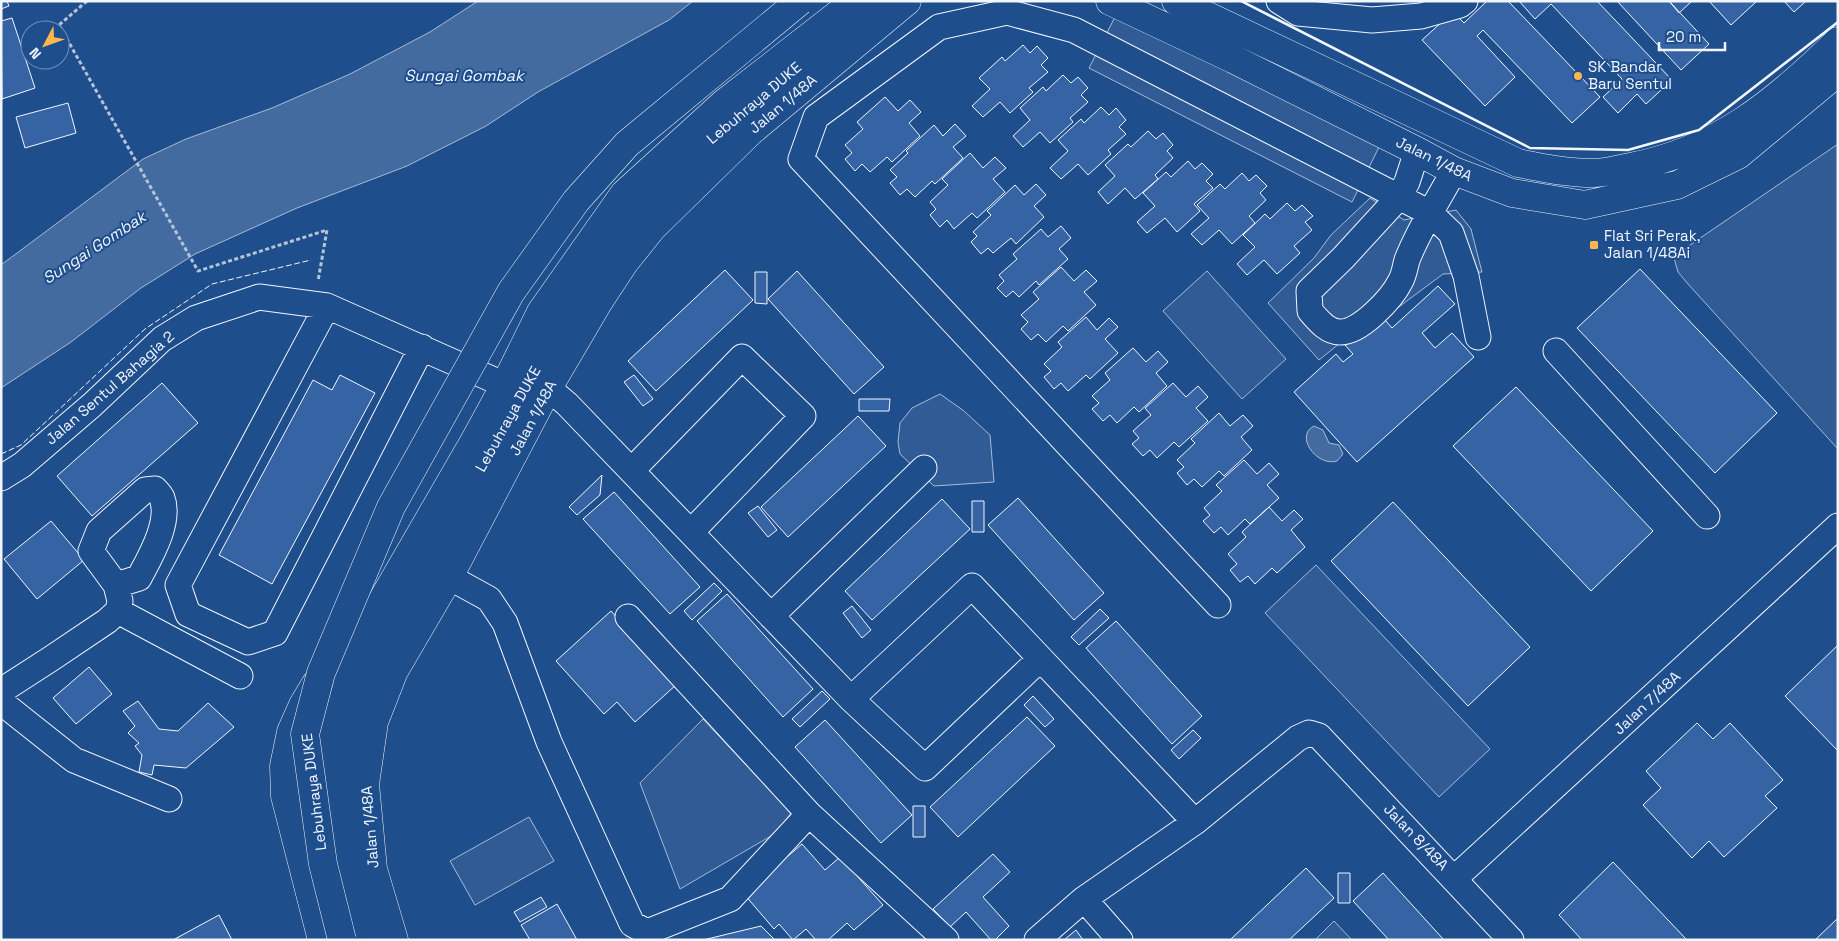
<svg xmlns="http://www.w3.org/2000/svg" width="1839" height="941" font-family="'Space Grotesk',sans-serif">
	<rect width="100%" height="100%" fill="#1f4e8c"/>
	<path fill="#305b95" stroke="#a8bbd7" d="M1117 13 1379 147 1352 202 1089 68Z
		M1838 144V446L1837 448 1688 284 1678 272 1674 258 1690 245Z
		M1370 198 1404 220 1456 210 1471 229 1482 272 1443 274 1372 327 1350 335 1319 360 1268 303 1314 258 1331 235Z
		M1207 271 1286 359 1242 399 1163 311Z
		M940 394 964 411 990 435 994 482 934 486 900 454 898 442 900 423 912 408Z
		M1316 565 1490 749 1439 797 1265 613Z
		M703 719 791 813 776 833 680 889 640 783Z
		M529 817 554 861 475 905 450 861Z
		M1334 921 1352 940H1315Z"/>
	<path fill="#446ba0" stroke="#a8bbd7" d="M478 1H693L669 20 538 92 486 126 407 166 297 208 195 254 141 288 71 342 1 388V265L143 159 186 139 272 108 350 74 430 32Z
		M1314 426 1323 430 1329 443 1339 445 1343 454 1337 461C1317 467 1294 436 1314 426Z"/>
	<path fill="#3563a3" stroke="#f2f6ff" d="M1 1H7L9 6 1 9Z
		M1487 1H1508L1600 97 1572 123 1483 30 1477 36 1515 77 1485 106 1422 40 1453 12 1464 23Z
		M1519 1H1597L1672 80 1646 104 1637 94 1618 113 1603 97 1622 79 1551 4 1535 19Z
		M1617 1H1669L1709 44 1681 70Z
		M1669 1H1692L1679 13Z
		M1709 1H1757L1731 25Z
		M1784 1H1806L1794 12Z
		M12 18 35 88 2 99 1 21Z
		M1023 45 1030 53 1037 46 1048 58 1041 65 1048 72 1029 88 1033 92 1010 113 1000 102 983 117 972 106 990 89 979 78 1002 57 1005 61Z
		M1063 75 1071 83 1078 77 1088 88 1081 95 1088 102 1070 118 1073 122 1050 143 1040 132 1023 147 1013 136 1030 120 1020 108 1043 87 1046 91Z
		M885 97 898 111 910 100 921 112 909 123 920 136 892 162 887 157 870 172 862 164 855 171 845 159 852 153 845 145 863 129 857 122Z
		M68 103 76 133 25 148 16 117Z
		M1101 107 1109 115 1116 108 1126 120 1119 127 1126 134 1108 150 1111 154 1088 175 1078 164 1061 179 1050 168 1068 151 1058 140 1081 119 1084 123Z
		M955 124 966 136 953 147 963 158 935 184 932 181 915 197 907 189 900 195 890 183 897 177 890 170 908 153 906 151 934 125 943 136Z
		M1148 131 1156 139 1163 133 1173 145 1167 151 1173 158 1155 175 1158 179 1135 199 1125 188 1108 204 1098 192 1115 176 1105 165 1128 144 1131 147Z
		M970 153 983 168 995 157 1006 168 993 179 1005 192 977 218 972 213 954 229 947 220 940 227 930 215 936 209 930 202 948 185 942 179Z
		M1188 161 1195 169 1202 163 1213 174 1206 181 1213 188 1194 204 1200 211 1177 232 1165 218 1147 233 1137 222 1155 206 1143 193 1166 172 1171 177Z
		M1242 173 1249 181 1256 175 1267 186 1260 193 1266 200 1249 216 1255 223 1232 244 1219 230 1202 245 1191 234 1209 218 1197 205 1220 184 1225 189Z
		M1036 184 1046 195 1034 206 1044 217 1016 244 1011 238 993 253 988 248 981 254 971 242 977 236 973 232 991 215 987 211 1015 185 1024 195Z
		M1287 203 1295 211 1302 205 1313 216 1305 222 1312 230 1294 246 1300 253 1277 274 1264 260 1247 275 1237 264 1255 247 1243 235 1265 214 1270 219Z
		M1061 226 1071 238 1059 249 1068 259 1039 285 1036 281 1019 297 1013 291 1006 297 997 288 1004 281 999 275 1017 259 1013 254 1041 229 1048 237Z
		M1061 267 1074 281 1086 270 1097 281 1084 292 1096 305 1068 331 1063 326 1046 342 1038 334 1031 340 1021 329 1028 322 1021 315 1039 299 1033 292Z
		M1640 269 1777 413 1715 473 1577 328Z
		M725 270 753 300 656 391 628 361Z
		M797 271 884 367 854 394 768 299Z
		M755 272H767V304L755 303Z
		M1438 286 1455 304 1422 333 1435 348 1452 333 1474 357 1357 462 1294 392 1336 354 1343 362 1353 354 1345 345 1365 328 1370 333 1385 320 1392 328Z
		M1086 317 1097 330 1109 318 1118 327 1105 339 1118 353 1090 379 1086 375 1068 391 1061 383 1054 389 1044 377 1051 371 1044 364 1062 347 1058 342Z
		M1133 348 1146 362 1158 351 1168 362 1156 373 1167 386 1139 412 1134 407 1117 423 1110 415 1103 421 1092 409 1099 403 1092 396 1110 380 1105 373Z
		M340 375 375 393 272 584 219 555 313 380 332 390Z
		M634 375 653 399 643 406 624 382Z
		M162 383 198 423 92 516 57 476Z
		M1173 383 1186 397 1198 386 1208 397 1196 408 1208 421 1179 447 1174 442 1157 458 1150 450 1143 456 1132 444 1139 438 1133 431 1151 415 1145 408Z
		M1516 387 1653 531 1591 591 1453 446Z
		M859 399H890L889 411H859Z
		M1219 413 1230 426 1243 415 1253 426 1241 437 1252 450 1224 476 1219 471 1202 487 1194 479 1187 485 1177 473 1184 467 1177 460 1195 443 1191 439Z
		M858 416 886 446 788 537 761 507Z
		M1244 460 1257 474 1269 463 1279 474 1267 485 1279 498 1250 524 1245 519 1228 535 1221 527 1214 533 1203 521 1210 515 1204 508 1222 491 1216 485Z
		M602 475 600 495 577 515 569 507Z
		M614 492 700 587 670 614 583 519Z
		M1018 498 1104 593 1074 620 988 525Z
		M942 499 970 529 872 620 845 591Z
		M972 501H984V532H972Z
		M1393 502 1530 647 1468 706 1331 561Z
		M758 506 777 530 768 537 748 513Z
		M1269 507 1282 521 1294 510 1303 519 1291 530 1305 547 1277 573 1272 568 1255 584 1248 576 1240 582 1230 570 1237 564 1228 554 1246 537 1242 532Z
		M51 521 84 560 37 599 4 559Z
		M714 583 722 591 692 620 684 611Z
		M727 594 813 689 783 717 697 621Z
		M852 606 871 630 862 638 843 613Z
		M1100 609 1109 618 1079 645 1071 637Z
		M611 611 677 684 635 722 617 702 604 714 556 661Z
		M1116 621 1202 716 1172 744 1086 648Z
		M1838 645V751L1785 696Z
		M89 667 112 694 76 724 53 698Z
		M822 691 830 699 800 727 792 719Z
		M1033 696 1054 719 1045 727 1024 705Z
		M138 701 159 729 178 731 208 703 234 727 186 768 154 765 152 775 139 772 142 755 135 746 139 743 128 733 135 726 123 711Z
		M1027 717 1055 746 958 837 930 807Z
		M825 720 912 815 881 843 795 747Z
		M1697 723 1713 739 1730 723 1783 780 1765 796 1777 808 1724 857 1709 841 1692 858 1643 805 1661 788 1646 771Z
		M1193 730 1201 738 1179 759 1171 750Z
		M913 806H925V837H913Z
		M802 844 825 870 840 857 883 905 854 930 847 923 828 940H816L806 929 793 940 779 924 774 929 744 894Z
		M993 854 1010 872 983 897 1009 926 995 940H991L966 912 950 927 933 909Z
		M1613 862 1687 940H1582L1559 915Z
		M1306 868 1334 898 1289 940H1230Z
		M1338 873H1350V903H1338Z
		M1383 873 1444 940H1389L1353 901Z
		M541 897 547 907 520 922 514 912Z
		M557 904 577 940H530L521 925Z
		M219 915 232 940H173Z
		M1838 918V940H1815Z
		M761 926 775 940H703Z
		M1076 930 1083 940H1064Z"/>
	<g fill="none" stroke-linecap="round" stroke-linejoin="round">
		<defs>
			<path id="minor" d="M1279 1 1298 13 1372 20 1421 16 1460 5 1465 1
				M1417 151 1407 182 1399 197 1343 258 1309 291 1310 311C1318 320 1327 332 1340 332 1360 333 1392 298 1400 282 1404 276 1405 267 1407 260 1419 229 1438 200 1454 171
				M327 306 178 585 188 614 248 642 275 633 422 347
				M1556 351 1707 516
				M548 388 567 404 851 699 925 768 1040 659
				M632 470 742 357 803 416 691 532
				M1 478 22 465 92 405 162 339 196 318 259 297 327 306 505 385
				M449 577 489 599 505 623 549 742 632 924 647 932 730 899 809 814 946 940
				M1218 605 801 159 816 117 939 27 1007 12 1074 30 1430 213 1451 233 1466 276 1478 337
				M118 611 240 676
				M771 616 924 468
				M628 617 809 814
				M1 691 52 658 107 621 118 611 120 601 116 585 91 551 99 531 145 490 155 489C157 491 161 495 162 498 171 522 150 557 139 578L116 585
				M851 699 972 586 1195 822
				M1 702 74 760 169 799
				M1455 878 1838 526
				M1084 899 1120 940
				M1037 940 1084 899 1195 822 1298 738 1309 733 1319 736 1511 940"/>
			<path id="major" d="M1110 1 1233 59 1417 151 1454 171 1512 193 1585 205 1677 185 1738 155 1838 72
				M1176 1 1518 163C1543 168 1567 173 1593 173 1605 173 1618 169 1630 167 1717 151 1777 101 1838 41
				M356 940 327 812V766L335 723 346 690 379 606 475 440 505 385 541 312 624 194 723 104 850 5
				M394 940 373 869 365 784 374 722 394 671 449 577 548 388 599 301 624 263 652 228 751 131 907 1"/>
			<path id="highway" d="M322 940 285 796 284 766 291 732 303 705 315 685 379 606
				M379 940 350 816 349 765 357 724 372 677 387 641 596 258 673 172 873 1"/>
		</defs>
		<use href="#minor" stroke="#f2f6ff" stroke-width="27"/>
		<use href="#major" stroke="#f2f6ff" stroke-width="29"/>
		<use href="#highway" stroke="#f2f6ff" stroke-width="29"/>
		<path stroke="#b3c4dc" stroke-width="3" stroke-dasharray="4 2.5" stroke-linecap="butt" d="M87 1 59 25 198 271 327 230 318 281"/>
		<use href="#minor" stroke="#1f4e8c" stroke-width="25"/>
		<use href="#major" stroke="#1f4e8c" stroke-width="28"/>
		<use href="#highway" stroke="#1f4e8c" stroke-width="28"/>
		<defs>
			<path id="highway-bridge" d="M342 940 323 864 305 734 321 673 391 507 511 292 576 201 627 144 800 1"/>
		</defs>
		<use href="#highway-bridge" stroke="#f2f6ff" stroke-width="29" stroke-linecap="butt"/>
		<use href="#highway-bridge" stroke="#1f4e8c" stroke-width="28"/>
		<path stroke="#f2f6ff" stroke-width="1" stroke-dasharray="6 2.5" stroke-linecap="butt" d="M1 454 21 445 145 329 212 284 311 260"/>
		<path stroke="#f2f6ff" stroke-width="2.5" d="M1241 1 1530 148 1628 150 1699 130 1838 22"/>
	</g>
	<g fill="#ffb74d" stroke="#1f4e8c" stroke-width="2">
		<circle cx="1578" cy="76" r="5"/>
		<rect x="1589" y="240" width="10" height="10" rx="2.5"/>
	</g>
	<g text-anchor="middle" stroke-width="4" stroke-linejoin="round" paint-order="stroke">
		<g font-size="15" fill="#f2f6ff" stroke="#1f4e8c" text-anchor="start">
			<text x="1588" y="72">SK Bandar<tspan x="1588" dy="17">Baru Sentul</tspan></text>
			<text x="1604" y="241">Flat Sri Perak,<tspan x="1604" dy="17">Jalan 1/48Ai</tspan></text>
		</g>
		<g font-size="15" fill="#f2f6ff" stroke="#1f4e8c">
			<text transform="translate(754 103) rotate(-40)" y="5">Lebuhraya DUKE</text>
			<text transform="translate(783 104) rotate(-40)" y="5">Jalan 1/48A</text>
			<text transform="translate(1434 159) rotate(26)" y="5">Jalan 1/48A</text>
			<text transform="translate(110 388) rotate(-41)" y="5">Jalan Sentul Bahagia 2</text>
			<text transform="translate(533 418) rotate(-62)" y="5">Jalan 1/48A</text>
			<text transform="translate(508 419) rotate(-61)" y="5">Lebuhraya DUKE</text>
			<text transform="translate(1647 703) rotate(-43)" y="5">Jalan 7/48A</text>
			<text transform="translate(314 792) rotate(-97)" y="5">Lebuhraya DUKE</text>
			<text transform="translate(370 827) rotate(-95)" y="5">Jalan 1/48A</text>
			<text transform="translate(1416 837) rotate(46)" y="5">Jalan 8/48A</text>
		</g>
		<g font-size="16" font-style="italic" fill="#f2f6ff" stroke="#1f4e8c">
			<text x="464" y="81">Sungai Gombak</text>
			<text transform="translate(94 247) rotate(-33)" y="6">Sungai Gombak</text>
		</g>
	</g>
	<rect width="1839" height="941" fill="none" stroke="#f2f6ff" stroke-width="5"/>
	<g transform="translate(45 45) rotate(229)"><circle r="24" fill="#1f4e8c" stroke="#7391ba"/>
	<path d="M0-4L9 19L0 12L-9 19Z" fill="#ffb74d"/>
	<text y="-8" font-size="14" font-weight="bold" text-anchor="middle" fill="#f2f6ff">N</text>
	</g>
	<path d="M1659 42v8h66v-8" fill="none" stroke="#f2f6ff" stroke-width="2.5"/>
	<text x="1666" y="42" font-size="15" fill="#f2f6ff" stroke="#1f4e8c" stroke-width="4" paint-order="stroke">20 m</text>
</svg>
